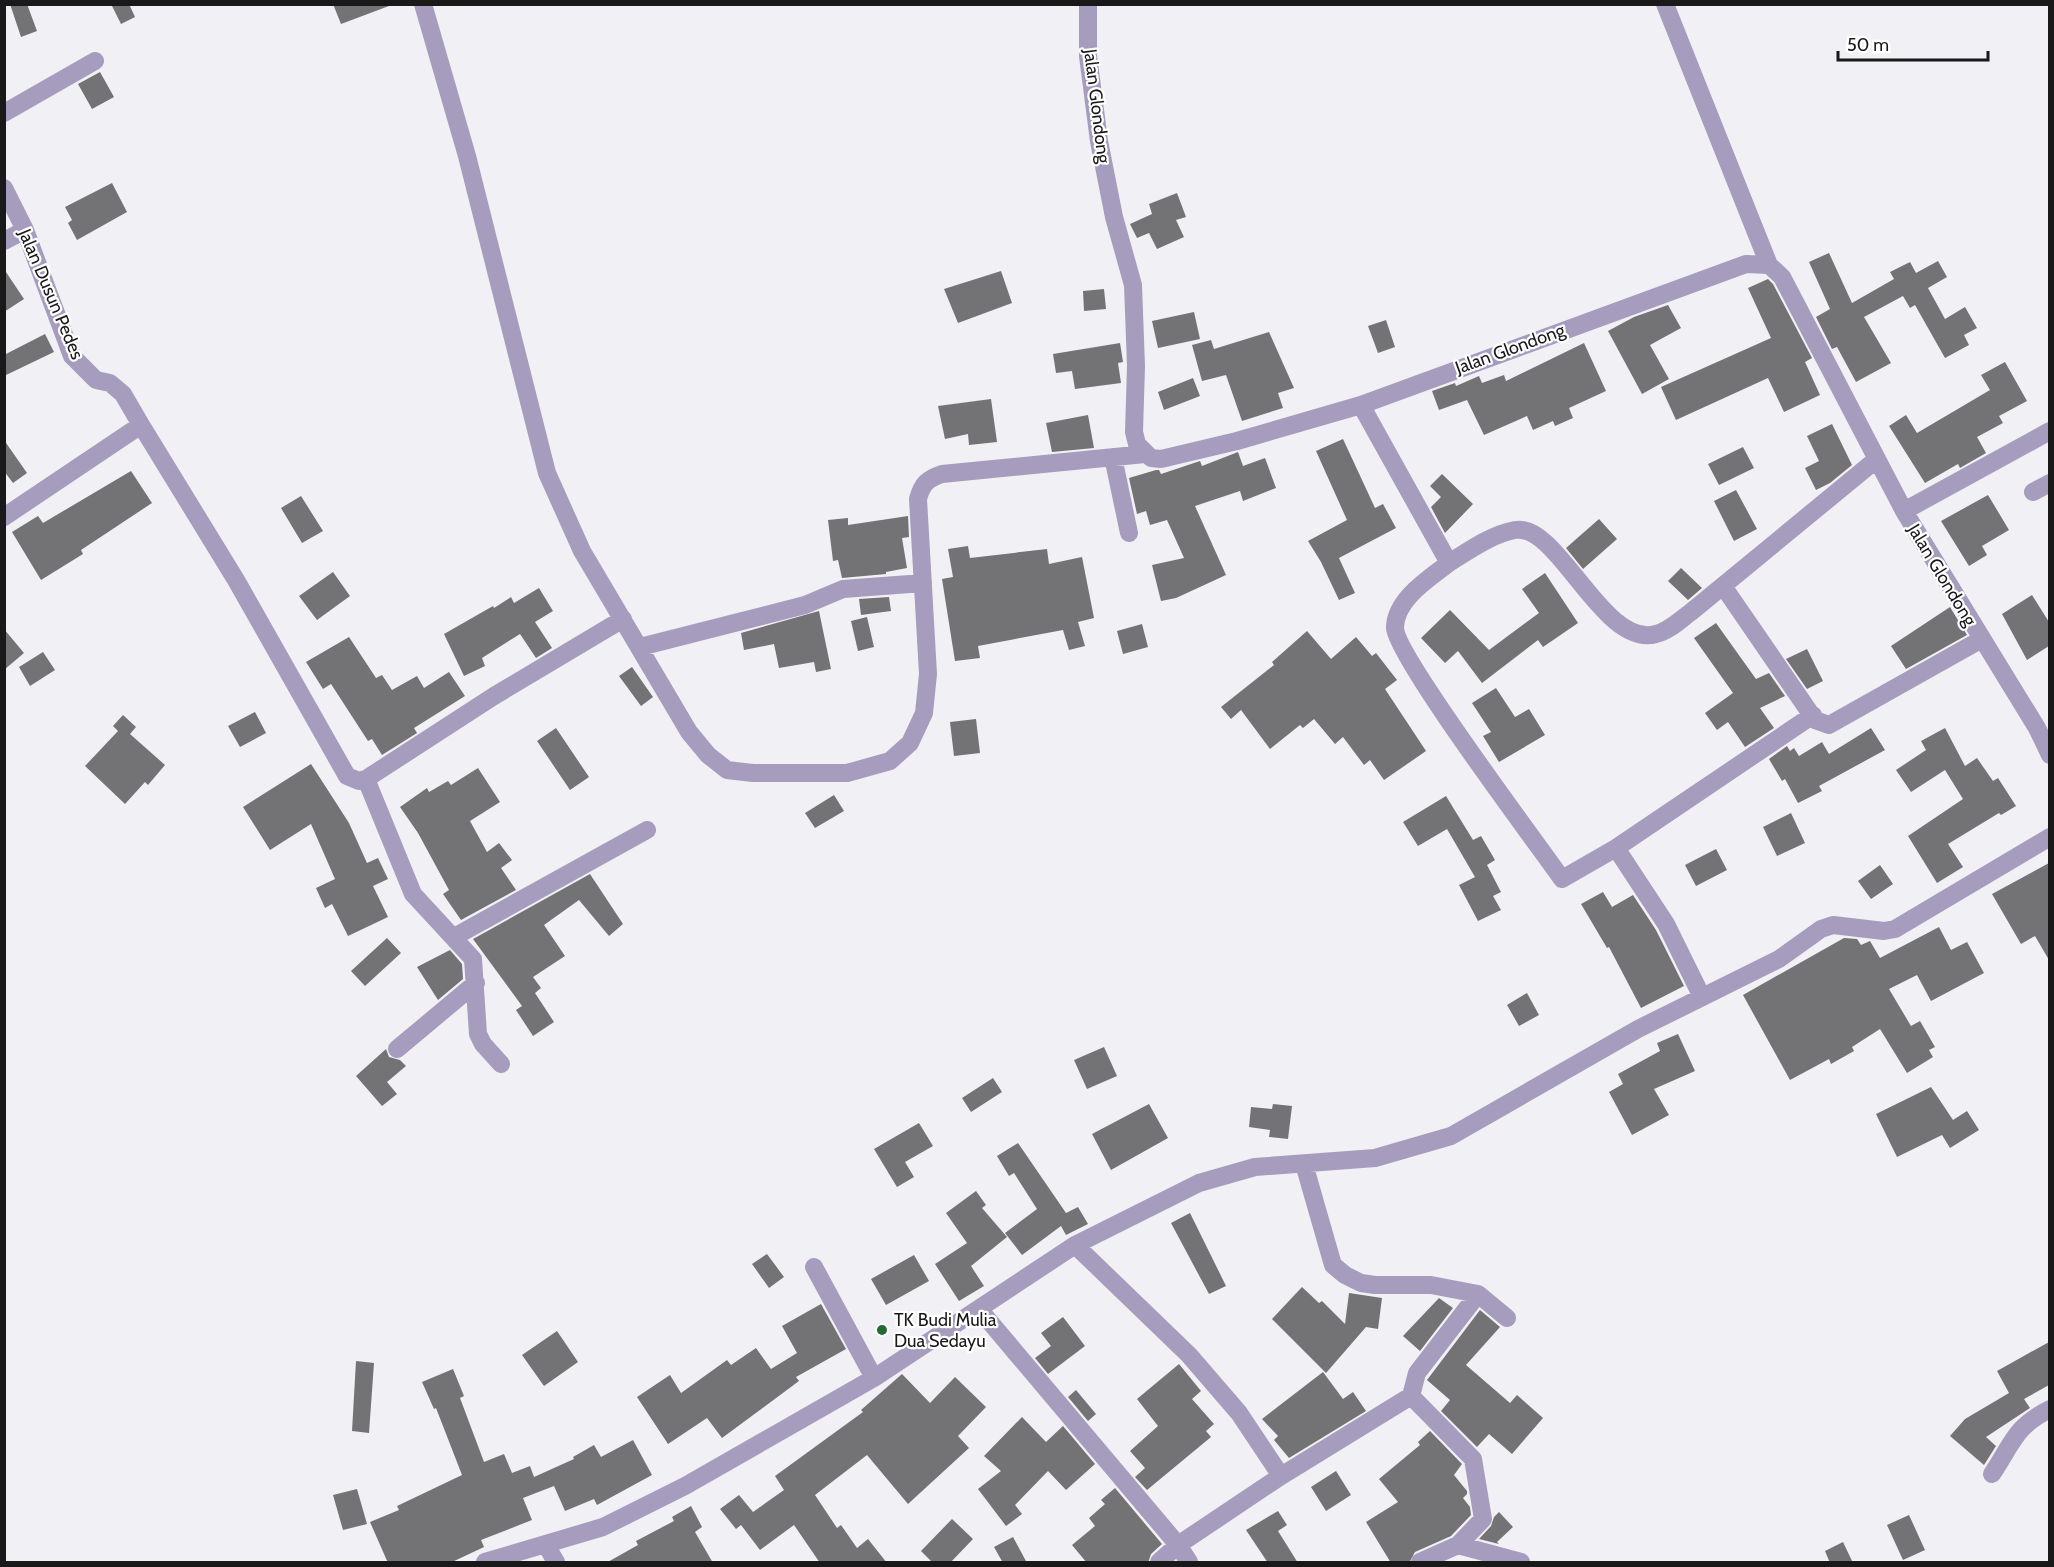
<svg xmlns="http://www.w3.org/2000/svg" width="2054" height="1567" font-family="Cabin,sans-serif">
	<rect width="100%" height="100%" fill="#f1f0f4"/>
	<path fill="#737376" d="M10 4H27L37 31 21 37Z
		M111 4H129L135 17 121 24Z
		M333 4H389V6L341 24Z
		M100 72 114 97 92 109 78 84Z
		M112 183 127 212 77 240 68 223 72 220 65 207Z
		M1177 193 1186 217 1176 220 1184 237 1157 249 1149 233 1137 238 1130 224 1152 214 1149 204Z
		M1829 253 1852 303 1894 279 1890 272 1910 262 1916 273 1938 261 1947 277 1928 288 1945 319 1965 307 1977 328 1964 335 1969 345 1945 358 1915 305 1910 308 1903 296 1864 317 1891 363 1856 382 1837 347 1832 349 1816 317 1830 309 1809 262Z
		M4 269 24 299 4 312Z
		M1001 271 1012 303 958 323 944 289Z
		M1768 279 1773 284 1812 358 1805 362 1820 395 1784 412 1768 378 1676 420 1661 387 1771 338 1748 288Z
		M1104 289 1106 309 1084 311 1083 291Z
		M1668 305 1681 328 1650 345 1669 379 1642 394 1608 331 1634 317Z
		M1194 312 1200 339 1158 348 1152 321Z
		M1386 320 1395 347 1378 353 1368 326Z
		M1269 332 1294 388 1278 393 1283 408 1242 421 1226 375 1202 381 1192 345 1211 340 1214 349Z
		M45 334 54 352 4 376V355Z
		M1120 343 1123 362 1118 363 1121 383 1075 389 1072 371 1056 373 1053 354Z
		M1584 343 1606 391 1569 408 1573 418 1555 426 1553 421 1533 430 1527 416 1484 435 1467 400 1439 410 1432 391 1455 383 1456 386 1479 376 1482 383 1504 375 1506 381Z
		M2005 362 2027 401 1999 416 2003 423 1977 437 1986 453 1960 468 1958 464 1925 483 1889 426 1906 415 1917 433 1990 390 1981 375Z
		M1193 378 1200 396 1164 410 1158 392Z
		M991 399 997 442 969 445 968 434 945 439 938 406Z
		M1088 415 1094 448 1052 452 1046 423Z
		M1832 424 1852 465 1830 483 1816 490 1805 468 1819 461 1807 436Z
		M1343 439 1375 508 1383 504 1396 528 1339 558 1355 593 1339 600 1321 562 1308 541 1347 520 1316 451Z
		M4 440 27 473 13 483 4 471Z
		M1743 447 1754 468 1719 485 1708 464Z
		M1238 452 1243 466 1265 458 1276 488 1243 501 1240 491 1195 506 1226 575 1176 598 1161 601 1152 565 1184 558 1167 520 1150 525 1146 511 1137 514 1129 478 1156 470H1159L1161 474 1200 461 1202 466Z
		M131 471 152 503 81 550 83 554 41 580 12 532 38 516 43 523Z
		M1442 474 1473 504 1445 533 1431 507 1441 497 1430 486Z
		M1736 490 1757 529 1734 541 1714 501Z
		M1988 495 2009 530 1982 546 1987 555 1969 566 1941 521Z
		M301 496 323 531 302 543 281 508Z
		M908 516 909 537 902 538 907 568 886 572V574L842 578 838 560 833 561 828 520 848 518V525Z
		M1599 519 1617 539 1583 569 1566 548Z
		M968 546 970 558 1047 549 1049 564 1082 557 1094 618 1078 622 1085 646 1069 650 1063 630 978 646 980 658 955 661 942 579 953 577 948 549Z
		M1681 568 1702 588 1688 600 1668 581Z
		M333 572 350 596 317 620 299 596Z
		M1545 573 1578 623 1543 647 1538 640 1482 683 1458 651 1445 663 1421 638 1450 610 1489 650 1539 613 1522 589Z
		M539 588 553 611 535 622 552 648 536 658 520 634 482 658 485 666 464 676 444 634 493 606 494 608 511 597 514 603Z
		M2032 595 2049 622V646L2027 660 2002 614Z
		M889 597 891 611 861 615 859 599Z
		M1950 607 1967 635 1906 669 1891 646Z
		M819 611 831 669 816 672 814 662 779 668 774 644 744 650 741 633Z
		M867 617 874 647 858 651 851 621Z
		M1716 623 1756 679 1769 673 1785 696 1760 708 1774 728 1745 747 1728 722 1717 730 1705 713 1733 693 1694 638Z
		M1142 624 1148 647 1123 654 1117 631Z
		M4 629 24 653 4 670Z
		M1307 631 1331 659 1356 637 1372 656 1376 653 1397 680 1385 689 1426 751 1384 780 1370 760 1364 765 1343 737 1335 744 1314 719 1303 728 1300 725 1270 749 1241 710 1231 719 1221 707 1274 665 1272 662Z
		M349 637 376 678 382 675 392 690 417 676 424 688 449 672 465 696 414 728 417 733 382 755 372 739 368 741 331 684 323 689 306 662Z
		M1807 649 1823 681 1807 689 1786 659Z
		M43 652 55 670 30 686 19 667Z
		M632 667 653 697 641 706 619 676Z
		M1496 688 1515 717 1529 709 1545 735 1499 762 1483 736 1491 732 1472 703Z
		M255 712 266 733 240 747 228 726Z
		M123 715 136 727 130 734 165 765 148 785 145 782 125 804 85 766 118 731 113 726Z
		M976 719 980 753 954 756 950 722Z
		M556 728 589 777 570 790 537 741Z
		M1871 728 1885 750 1819 786 1822 791 1798 803 1785 779 1782 781 1769 759 1787 746 1790 751 1794 748 1799 756 1822 742 1829 754Z
		M1945 728 1965 766 1977 758 1993 781 1998 778 2016 806 2001 815 1999 813 1948 844 1963 867 1937 883 1908 836 1963 799 1945 770 1911 792 1896 770 1926 750 1921 741Z
		M311 764 349 823 367 863 378 858 388 879 373 886 388 917 348 936 332 904 325 908 316 888 335 879 311 824 270 850 243 807Z
		M478 768 500 802 470 821 487 852 499 843 512 860 501 868 516 890 461 920 443 894 449 890 418 833 400 807 427 788 429 792 448 781 451 785Z
		M834 795 844 811 815 828 805 813Z
		M1446 796 1473 840 1481 836 1495 860 1487 865 1501 892 1493 896 1501 910 1478 921 1459 885 1475 877 1447 829 1418 846 1403 822Z
		M1791 813 1805 843 1777 856 1763 827Z
		M1716 849 1727 870 1696 886 1685 865Z
		M2049 863V960L2035 936 2021 944 1992 894Z
		M1880 865 1893 884 1871 899 1858 881Z
		M590 874 623 924 609 936 579 900 544 925 565 956 533 977 541 988 535 993 554 1022 533 1036 516 1010 522 1006 473 939Z
		M1603 892 1612 907 1633 895 1656 930 1684 986 1641 1008 1609 947 1607 948 1581 904Z
		M1939 927 1951 950 1967 942 1984 973 1931 1001 1917 975 1889 989 1911 1026 1920 1021 1935 1047 1929 1050 1933 1057 1907 1073 1880 1029 1852 1047 1854 1051 1831 1064 1829 1059 1790 1080 1743 995 1844 938 1857 939 1861 945 1870 941 1880 958Z
		M387 938 401 953 365 986 351 971Z
		M450 950 462 964 463 979 438 1000 417 967Z
		M1527 993 1539 1015 1519 1026 1507 1005Z
		M1678 1034 1695 1071 1654 1089 1669 1115 1632 1135 1609 1092 1623 1084 1618 1074 1660 1051 1657 1043Z
		M1104 1047 1117 1076 1087 1089 1074 1060Z
		M386 1049 389 1057 400 1060 406 1066 387 1082 397 1094 382 1106 356 1076Z
		M993 1078 1002 1092 971 1112 962 1098Z
		M1931 1087 1953 1120 1967 1111 1979 1130 1950 1148 1942 1135 1897 1157 1876 1114Z
		M1149 1104 1168 1138 1111 1170 1092 1134Z
		M1273 1104 1292 1106 1288 1139 1269 1137 1270 1130 1249 1127 1251 1107 1272 1109Z
		M919 1123 933 1146 905 1162 914 1177 897 1187 874 1149Z
		M1018 1143 1066 1213 1078 1207 1088 1224 1066 1235 1061 1226 1022 1255 1005 1233 1037 1209 1014 1173 1009 1176 997 1156Z
		M976 1191 986 1205 982 1208 1007 1237 971 1266 984 1286 959 1301 935 1264 967 1243 946 1213Z
		M1190 1213 1226 1286 1209 1294 1171 1223Z
		M767 1254 784 1277 769 1288 752 1264Z
		M914 1255 929 1281 886 1305 871 1279Z
		M1302 1287 1319 1303 1322 1301 1345 1324 1349 1293 1382 1298 1378 1329 1366 1327 1326 1373 1272 1319Z
		M1439 1298 1453 1308 1420 1351 1403 1336Z
		M821 1304 846 1349 796 1377 799 1381 722 1438 707 1418 668 1444 637 1397 670 1375 681 1393 727 1360 731 1365 756 1348 771 1369 797 1353 782 1326Z
		M1480 1310 1500 1327 1466 1365 1510 1403 1517 1395 1543 1418 1512 1454 1489 1434 1477 1447 1441 1411 1450 1400 1427 1380Z
		M1063 1317 1085 1346 1048 1374 1035 1358 1051 1346 1041 1333Z
		M557 1331 578 1362 544 1386 522 1355Z
		M2049 1342V1385L2024 1399 2030 1408 1986 1437 1996 1446 1984 1465 1950 1436 1965 1419 2009 1393 1997 1371Z
		M356 1361 374 1363 369 1433 352 1431Z
		M1179 1364 1201 1391 1192 1399 1214 1424 1206 1431 1211 1437 1147 1490 1135 1477 1145 1468 1130 1451 1158 1426 1137 1399Z
		M453 1369 464 1396 460 1398 484 1462 504 1454 512 1473 530 1466 534 1477 574 1459 573 1457 594 1445 601 1457 633 1440 652 1475 597 1505 594 1499 565 1511 554 1486 523 1498 532 1520 481 1540 484 1547 450 1563H388L370 1522 399 1510 397 1506 462 1475 436 1408 434 1409 422 1382Z
		M1323 1372 1343 1399 1353 1392 1366 1411 1289 1458 1274 1440 1278 1436 1262 1419Z
		M902 1374 930 1403 955 1377 986 1407 958 1436 969 1448 908 1504 867 1455 815 1495 837 1528 841 1525 857 1548 868 1539 887 1563H820L794 1525 760 1550 741 1525 736 1529 720 1509 739 1495 753 1512 784 1490 775 1476 863 1412 861 1410Z
		M1076 1390 1096 1414 1088 1421 1068 1397Z
		M1022 1417 1046 1442 1063 1426 1095 1464 1066 1490 1048 1471 1015 1505 1022 1514 1006 1526 978 1489 1001 1471 984 1456Z
		M1430 1431 1462 1464 1454 1475 1467 1491V1494L1463 1498 1470 1507 1471 1515 1451 1536 1415 1552 1409 1563H1391L1366 1522 1398 1502 1379 1479 1420 1445 1418 1442Z
		M1336 1471 1351 1495 1326 1511 1311 1487Z
		M1115 1488 1162 1544 1151 1554 1148 1563H1087L1072 1545 1095 1526 1089 1518 1105 1504 1101 1500Z
		M357 1489 367 1524 343 1530 333 1495Z
		M691 1506 702 1527 695 1532 713 1563H606L638 1545 636 1541 674 1521 672 1517Z
		M1278 1511 1287 1525 1278 1531 1298 1563H1268L1246 1530Z
		M1499 1512 1513 1527 1497 1542 1499 1544 1479 1539 1491 1526 1494 1517Z
		M1909 1515 1925 1550 1903 1560 1887 1525Z
		M952 1519 973 1539 950 1563H933L921 1551Z
		M1013 1537 1027 1563H1003L994 1547Z
		M1843 1542 1853 1563H1830L1825 1551Z"/>
	<g fill="none" stroke-linecap="round" stroke-linejoin="round">
		<path stroke="#a69cbe" stroke-width="18" d="M423 4 467 156 547 473 582 551 689 732 708 755 727 770 753 773H847L890 761 910 743 924 713 928 674 918 499C922 484 927 479 942 474L1145 454
			M1088 4V56L1099 141 1114 217 1133 285 1136 366 1134 432 1137 444 1151 458 1161 459 1237 441 1361 405 1746 264 1769 265 1782 277 1904 511 2037 728 2050 755
			M1665 4 1769 265
			M4 113 95 61
			M4 188 25 230 72 356 96 380 110 383 123 394 141 425 4 517
			M4 241 25 230
			M1361 405 1449 563C1430 578 1395 599 1395 628 1396 656 1536 842 1562 879L1616 848 1813 715
			M141 425 236 580 347 776 359 781 366 779 494 696 623 619
			M1113 457 1129 533
			M2033 492 2050 483
			M1904 511 2050 431
			M1449 563C1468 551 1492 534 1515 530 1558 522 1603 649 1656 634 1669 631 1680 620 1691 612L1877 459
			M1723 586 1815 720 1829 725 1982 639
			M640 647 805 605 843 589 923 583
			M366 779 413 894 473 959 478 1034 483 1044 501 1064
			M1616 848 1666 924 1702 997
			M454 937 647 830
			M397 1049 476 983
			M1304 1164 1333 1265 1345 1275 1361 1283 1375 1285H1431L1478 1294 1507 1318
			M1075 1245 1189 1355 1239 1413 1281 1476
			M814 1267 874 1378
			M979 1309 1178 1545 1189 1562
			M1411 1396 1473 1459 1483 1519 1458 1545
			M1992 1474C2013 1443 2014 1427 2050 1409
			M546 1545 556 1562
			M485 1562 603 1527 685 1486 874 1378 1075 1245 1199 1183 1255 1167 1375 1158 1451 1136 1638 1029 1779 959 1821 929 1833 925 1884 931 1895 929 2050 837
			M1159 1562 1178 1545 1281 1476 1411 1396 1417 1373 1478 1294
			M1420 1562 1458 1545 1521 1562"/>
	</g>
	<circle fill="#246a36" stroke="#fff" stroke-width="2" cx="882" cy="1330" r="6"/>
	<g text-anchor="middle" stroke-width="4.5" stroke-linejoin="round" paint-order="stroke">
		<g font-size="18" fill="#19191a" stroke="#fff">
			<text transform="translate(1097 106) rotate(83)" y="6">Jalan Glondong</text>
			<text transform="translate(51 294) rotate(67)" y="6">Jalan Dusun Pedes</text>
			<text transform="translate(1510 349) rotate(-20)" y="6">Jalan Glondong</text>
			<text transform="translate(1942 575) rotate(59)" y="6">Jalan Glondong</text>
		</g>
		<g font-size="18" fill="#19191a" stroke="#fff" text-anchor="start">
			<text x="894" y="1326">TK Budi Mulia<tspan x="894" dy="21">Dua Sedayu</tspan></text>
		</g>
	</g>
	<rect width="2054" height="1567" fill="none" stroke="#19191a" stroke-width="12"/>
	<path d="M1838 51v9h150v-9" fill="none" stroke="#19191a" stroke-width="3"/>
	<text x="1847" y="51" font-size="18" fill="#19191a" stroke="#ffffff" stroke-width="4.5" paint-order="stroke">50 m</text>
</svg>
